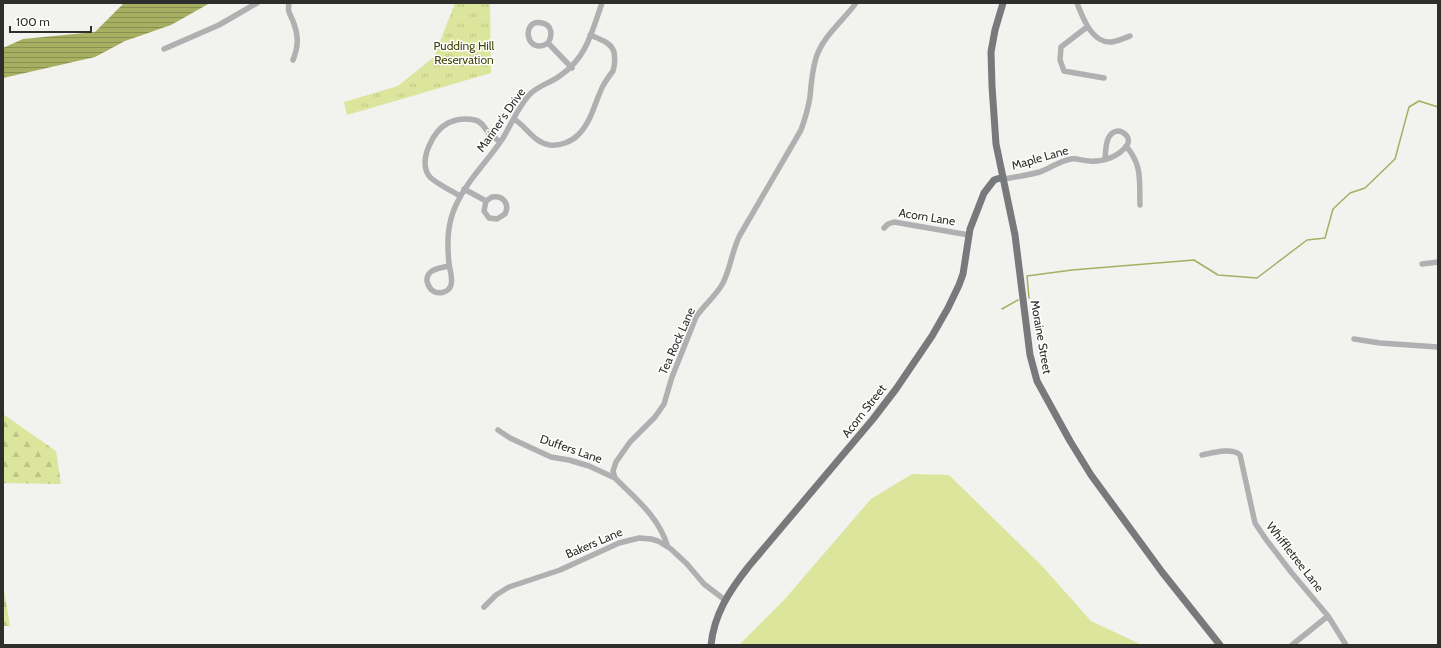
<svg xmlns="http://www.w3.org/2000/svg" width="1441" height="648" font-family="Cabin,sans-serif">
	<defs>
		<pattern id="forest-firs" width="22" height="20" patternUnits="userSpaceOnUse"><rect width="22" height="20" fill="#dce59c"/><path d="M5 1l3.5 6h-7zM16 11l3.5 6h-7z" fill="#bdc587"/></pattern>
		<pattern id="park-tufts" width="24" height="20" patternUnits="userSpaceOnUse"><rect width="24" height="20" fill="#dce59c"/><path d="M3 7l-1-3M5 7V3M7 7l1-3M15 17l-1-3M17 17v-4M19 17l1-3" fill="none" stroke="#bdc587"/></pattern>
		<pattern id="water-rules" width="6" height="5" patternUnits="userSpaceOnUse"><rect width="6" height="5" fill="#a6af62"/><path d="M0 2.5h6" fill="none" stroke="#888f51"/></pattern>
	</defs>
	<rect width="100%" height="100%" fill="#f2f2ef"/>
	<path fill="#dce59c" d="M912 474 949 475 1042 566 1091 621 1142 645H739L784 600 871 499Z"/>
	<path fill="url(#forest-firs)" d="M3 414 56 451 61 484 3 483Z
		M3 584 10 626H3Z"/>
	<path fill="url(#park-tufts)" d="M455 3H490L491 73 347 115 344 102 398 86 434 57Z"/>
	<path fill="url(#water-rules)" d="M124 3H210L171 25 125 41 95 57 3 78V48L23 39 95 32Z"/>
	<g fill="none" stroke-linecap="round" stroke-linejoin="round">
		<path stroke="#a6af62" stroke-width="1.5" d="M1029 298 1027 276 1072 270 1194 260 1218 275 1257 278 1307 240 1325 238 1333 209 1350 193 1365 188 1395 159 1409 107 1419 101 1438 107
			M1002 309 1018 300"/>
		<path stroke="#afb0b1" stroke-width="5.5" d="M289 3C287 14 291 14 294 24 299 38 298 47 293 60
			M1077 3C1083 18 1092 44 1112 42 1118 41 1125 38 1130 36
			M1087 27 1061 47 1060 60 1064 71 1104 78
			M548 43C526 57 520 18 542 23 552 25 553 35 548 43L572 68
			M164 49 219 25 257 3
			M514 119C527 127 534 143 550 145 560 146 571 142 578 135 592 122 595 100 604 84 607 79 610 75 613 71 615 65 615 58 614 52 611 42 599 39 590 35
			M1126 146C1143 166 1139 181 1140 205
			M1004 179C1016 177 1028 175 1040 172 1050 168 1060 161 1071 159 1077 158 1083 161 1089 161 1103 162 1119 157 1127 145 1129 142 1129 138 1126 135 1124 133 1120 131 1118 131 1105 132 1106 150 1105 159
			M464 189 486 201 484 211 489 218 497 219 505 214C510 204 503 195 492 197L486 201
			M460 196C452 191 435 183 429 176 418 160 433 131 448 123 456 119 466 118 475 120 483 122 485 129 490 135 493 137 497 139 500 142
			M884 228 888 224 894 222 969 235
			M1422 264 1438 262
			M449 266C440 268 426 269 427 281 428 285 430 289 433 291 439 295 449 292 451 285 453 279 450 270 449 264 447 243 447 224 456 205 468 179 488 161 503 138 512 123 518 107 530 94 539 85 551 83 561 75 587 57 592 31 602 3
			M1354 339 1380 343 1438 347
			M498 430 510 438 551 457 569 460 589 466 615 478
			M1202 455C1212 453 1232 447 1240 455L1255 523 1265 538 1291 572 1328 616 1346 645
			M668 547C658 516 637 500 615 478L613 471 616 462 630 442 655 417 664 404 672 377 696 317C704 305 716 296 723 283 731 267 732 250 740 235L801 130C805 119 808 109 810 97 811 84 812 71 816 58 823 36 843 21 856 3
			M484 607 496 595 509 587 560 570 619 543 639 538 651 539 658 541 671 549 687 564 704 584 725 600
			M1292 645 1328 616"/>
		<path stroke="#77797b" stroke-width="7" d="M1003 3 995 30 991 52 992 86 996 144 1015 235 1030 355 1037 381 1070 441 1091 475 1162 572 1220 645
			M711 645C714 614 730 590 749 566L873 419 896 389 932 336 948 308 959 285 963 274 970 229 984 193 994 180 1003 177"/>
	</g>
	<g text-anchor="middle" stroke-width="3" stroke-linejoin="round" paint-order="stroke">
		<g font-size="12" fill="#41460a" stroke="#fffffe">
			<text x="464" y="50">Pudding Hill<tspan x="464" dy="14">Reservation</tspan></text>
		</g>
		<g font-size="12" fill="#2e2f2d" stroke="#fffffe">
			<text transform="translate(501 120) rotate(-55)" y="4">Mariner's Drive</text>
			<text transform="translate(1040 158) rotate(-16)" y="4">Maple Lane</text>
			<text transform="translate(927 217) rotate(9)" y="4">Acorn Lane</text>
			<text transform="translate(1041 337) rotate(80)" y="4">Moraine Street</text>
			<text transform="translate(677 341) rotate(-66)" y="4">Tea Rock Lane</text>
			<text transform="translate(864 411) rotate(-52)" y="4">Acorn Street</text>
			<text transform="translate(571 449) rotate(19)" y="4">Duffers Lane</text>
			<text transform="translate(594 543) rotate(-23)" y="4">Bakers Lane</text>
			<text transform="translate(1295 557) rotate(52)" y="4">Whiffletree Lane</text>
		</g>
	</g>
	<rect width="1441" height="648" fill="none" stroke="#2e2f2d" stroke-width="8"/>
	<path d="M10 26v6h81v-6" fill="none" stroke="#2e2f2d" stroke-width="2"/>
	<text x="16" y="26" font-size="12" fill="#2e2f2d" stroke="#fffffe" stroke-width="3" paint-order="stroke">100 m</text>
</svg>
